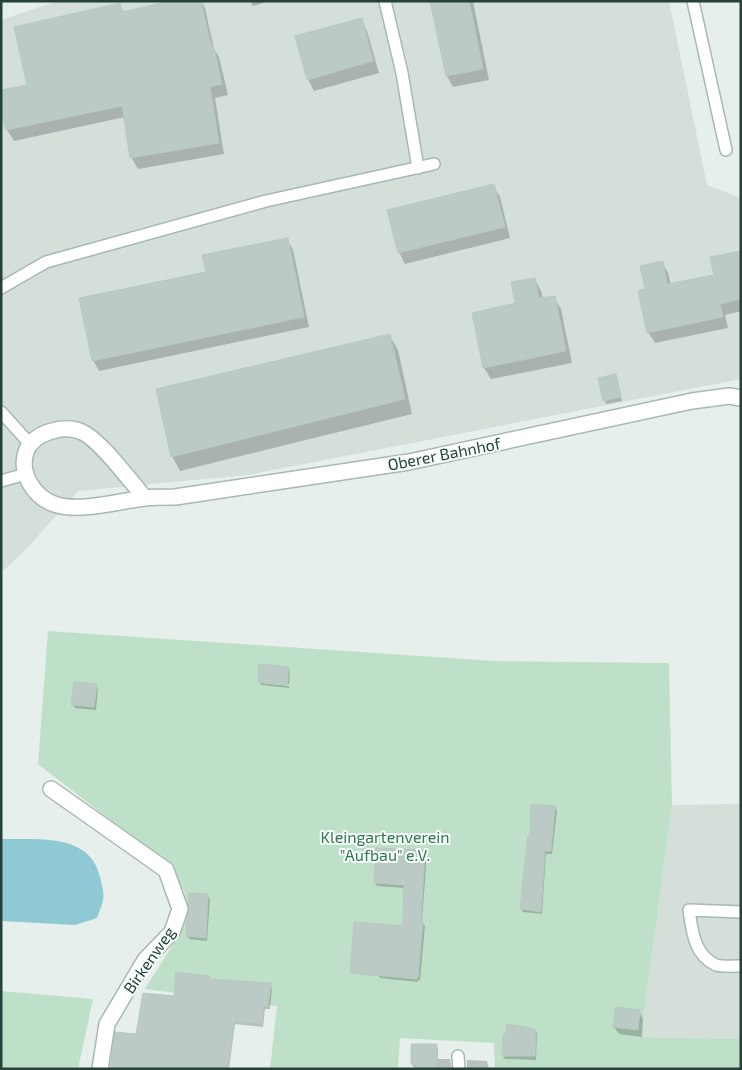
<svg xmlns="http://www.w3.org/2000/svg" width="742" height="1070" font-family="'Exo 2',sans-serif">
	<rect width="100%" height="100%" fill="#e6efeb"/>
	<path fill="#d4dfda" d="M57 1H669L707 185 738 197H741V379L248 475 78 491 29 546 1 573V20Z
		M741 804V1039L641 1037 672 805Z"/>
	<path fill="#bfe0c8" d="M48 631 494 661 669 663 672 805 641 1037 741 1039V1069H495L494 1043 400 1038 398 1069H270L277 1006 145 989 180 933 185 893 170 866 38 764Z
		M1 991 93 999 78 1069H1Z"/>
	<path fill="#8ec9d4" d="M1 839C36 840 90 832 100 877 105 898 105 897 97 918L75 925 1 921Z"/>
	<path fill="#0003" d="M176 1H201L205 8 214 49 219 57 228 95 215 98 224 154 138 169 131 157 125 117 14 141 7 130 1 104 29 86 120 5 124 13Z
		M250 1H269L253 6Z
		M431 1H473L489 80 453 87 447 76Z
		M361 20 367 31 379 73 314 91 308 79Z
		M493 185 500 197 510 238 405 264 399 252Z
		M287 239 293 250 309 327 99 371 93 360 208 273Z
		M741 252V311L725 315 728 328 655 343 648 332 646 290 662 262 668 273 671 285 715 276Z
		M535 279 541 291 543 299 554 297 561 309 572 363 491 379 484 368 516 304Z
		M390 336 398 350 412 414 180 471 172 456Z
		M615 375 622 401 606 404 599 379Z
		M288 668 290 671 289 684 259 681Z
		M260 683 289 686V688L261 685Z
		M96 685 98 689 96 710 75 708 73 705Z
		M555 807 557 811 552 854H546L542 914 523 912 521 909Z
		M425 851 427 854 422 922 425 926 420 980H418V982L380 978 379 976 354 973 404 928 405 888 377 886 375 883Z
		M208 896 210 899 207 941 189 939 187 935Z
		M210 977 211 980 270 985 272 988 270 1009H265L263 1027 235 1024 229 1069H111L138 1036 175 998Z
		M639 1011 643 1019 642 1037 619 1034 614 1027Z
		M535 1030 537 1034 536 1060 505 1059 503 1056Z
		M436 1045 438 1049V1059H450L452 1069 414 1068 412 1064Z
		M467 1060 487 1061 489 1069H467Z"/>
	<path fill="#bbcac4" stroke="#b8c9c2" d="M170 1H201L211 45 213 44 222 84 210 87 219 143 130 158 122 106 6 130 1 110V90L27 85 14 27 120 3 122 12Z
		M430 1H469L483 69 446 76Z
		M362 18 373 61 307 80 295 36Z
		M494 184 505 227 398 253 387 210Z
		M288 238 304 317 92 361 79 298 206 272 202 255Z
		M741 251V299L720 304 723 317 647 333 638 291 645 289 640 266 663 261 667 284 714 275 710 257Z
		M535 278 539 298 555 296 566 351 483 368 472 313 515 303 511 282Z
		M390 334 405 399 171 457 156 389Z
		M616 374 621 397 603 401 598 378Z
		M259 664 289 667 287 685 258 682Z
		M74 682 97 684 94 707 71 705Z
		M531 804 555 806 551 851H545L541 912 520 909 528 835H530Z
		M376 848 425 850 421 921H423L418 977H417V979L350 973 354 922 403 926 404 885 374 883Z
		M189 893 208 894 206 938 186 936Z
		M176 972 210 976V979L271 983 268 1006H264L262 1024 234 1021 228 1069H110L115 1032 136 1034 143 993 174 996Z
		M615 1007 640 1010 638 1030 613 1027Z
		M507 1024 536 1029 535 1056H502L503 1034H506Z
		M411 1044H437L436 1068H417V1065L411 1064Z"/>
	<g fill="none" stroke-linecap="round" stroke-linejoin="round">
		<defs>
			<path id="lane" d="M385 1 402 73 418 168
				M693 1 726 150
				M1 288 46 262 266 201 434 164
				M1 412 31 445
				M1 481 26 474
				M741 912 689 910C692 931 694 955 716 965 723 967 734 966 741 966
				M458 1056 459 1069"/>
			<path id="street" d="M145 498C131 482 100 440 82 432 65 424 33 432 26 452 19 473 34 497 54 504 78 513 119 501 145 498 155 497 165 497 175 497L409 462 692 401 729 396 741 398
				M51 789 166 870 180 909 172 932 145 960 107 1024 100 1069"/>
		</defs>
		<use href="#lane" stroke="#a8b8b2" stroke-width="14"/>
		<use href="#street" stroke="#a8b8b2" stroke-width="18"/>
		<use href="#lane" stroke="#fff" stroke-width="11"/>
		<use href="#street" stroke="#fff" stroke-width="15"/>
	</g>
	<g text-anchor="middle" stroke-width="4" stroke-linejoin="round" paint-order="stroke">
		<g font-size="16" fill="#24423a" stroke="#f7fbf9">
			<text transform="translate(444 454) rotate(-11)" y="6">Oberer Bahnhof</text>
			<text transform="translate(149 960) rotate(-55)" y="6">Birkenweg</text>
		</g>
		<g font-size="16" fill="#2d7a4b" stroke="#f7fbf9">
			<text x="385" y="843">Kleingartenverein<tspan x="385" dy="18">"Aufbau" e.V.</tspan></text>
		</g>
	</g>
	<rect width="742" height="1070" fill="none" stroke="#24423a" stroke-width="5"/>
</svg>
